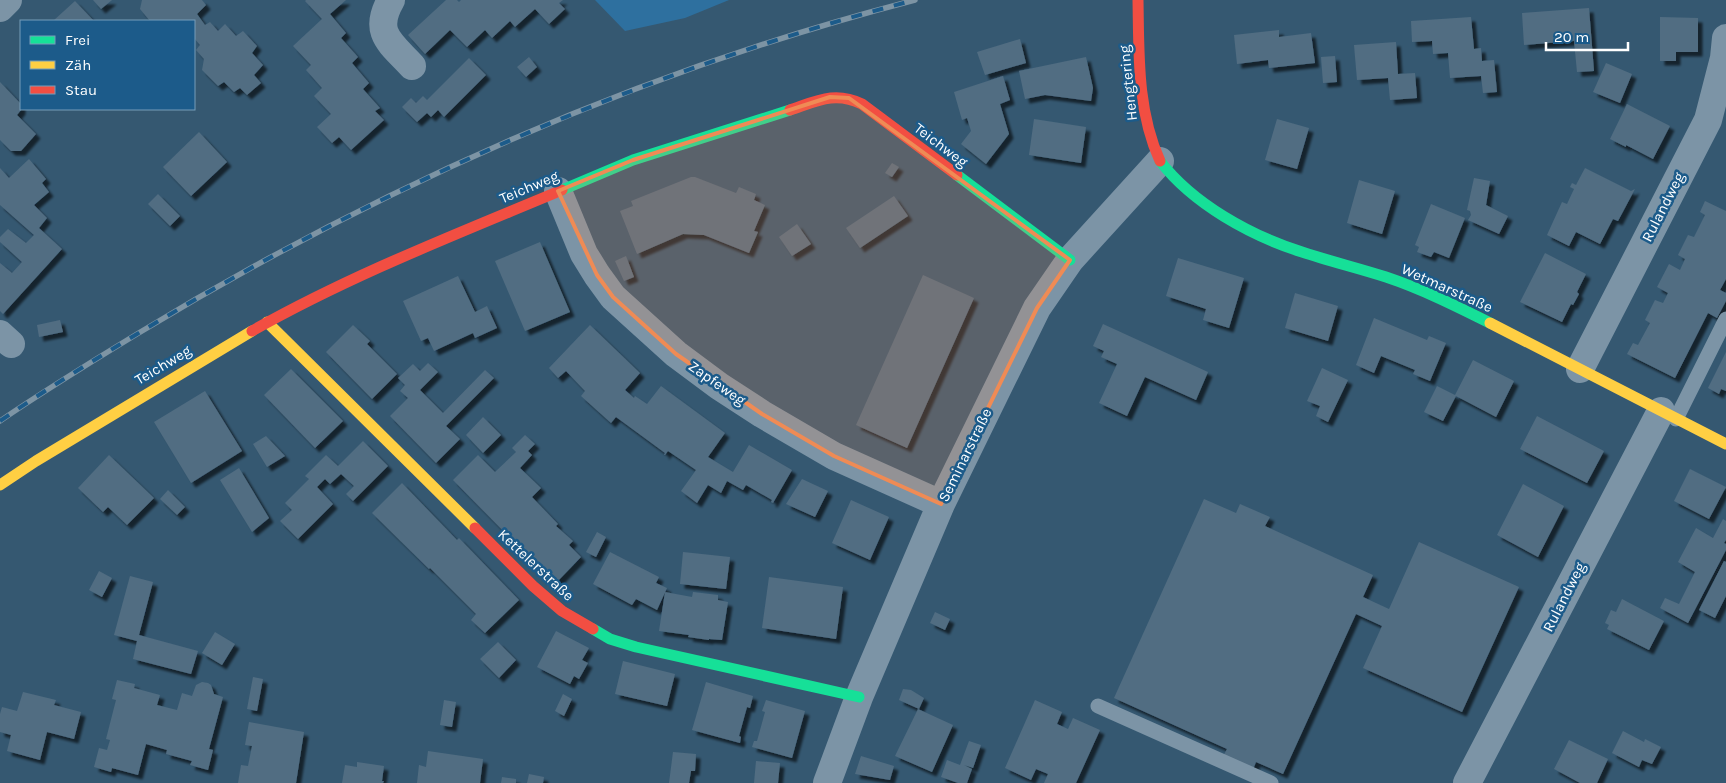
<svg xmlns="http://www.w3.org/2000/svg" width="1726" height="783" font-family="Karla,sans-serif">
	<defs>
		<filter id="shadow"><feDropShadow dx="4.5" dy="4.5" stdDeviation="1" flood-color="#0009"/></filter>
	</defs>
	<rect width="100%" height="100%" fill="#355871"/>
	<path fill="#2e709f" d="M595 0H729L685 18 625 31Z"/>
	<path fill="#516d82" filter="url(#shadow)" d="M93 0H112L101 9Z
		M142 0H202L206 5 197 14 205 25 210 22 218 31 225 24 236 36 243 31 257 46 252 53 263 65 254 75 261 83 247 95 240 88 234 92 224 82 218 86 202 70 204 59 196 50 200 45 194 38V21H150L140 9Z
		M306 0H346L330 14 346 33 341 38 358 57 352 63 369 83 363 89 380 108 375 111 384 120 351 150 339 137 332 143 317 127 331 114 314 96 322 88 306 70 311 65 293 46 322 19 305 1Z
		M446 0H457L459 2 461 0H563L559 3 565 9 549 24 535 9 515 27 510 21 492 38 485 30 467 47 450 30 425 54 408 35Z
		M75 1 94 21H53Z
		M1589 8 1594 71 1577 72 1574 41 1524 45 1522 13Z
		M1471 17 1474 49 1481 48 1482 61 1494 60 1497 92 1483 93 1481 76 1450 78 1448 53 1433 54 1432 41 1412 42 1411 21Z
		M1660 17 1698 18V52H1676V61H1660Z
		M1279 30V37L1311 33 1315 63 1269 68 1268 60 1237 64 1234 35Z
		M1020 39 1026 63 985 75 977 52Z
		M1396 42 1398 74 1415 73 1417 98 1390 100 1388 78 1357 80 1354 45Z
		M1335 56 1337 82 1323 83 1321 57Z
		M529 57 537 67 526 77 517 67Z
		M1086 57 1093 88 1091 101 1045 95 1025 99 1019 71Z
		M469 58 486 75 444 117 438 110 431 117 427 113 417 122 402 107 411 98 416 103 423 96 427 100Z
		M1606 63 1632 74 1620 103 1593 92Z
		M1003 76 1010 100 1000 104 1009 134 986 164 961 144 971 131 967 118 962 120 954 92Z
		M0 82 21 104V110L17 115 36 134 21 151H11L0 140Z
		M1627 104 1670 126 1653 159 1626 145V147L1610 139Z
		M1034 119 1086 127 1081 163 1029 155Z
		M1277 119 1309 128 1297 169 1265 160Z
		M199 132 227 162 191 196 163 167Z
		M29 159 46 179 42 183 49 192 34 205 47 218 39 228 62 249 3 314 0 311V263L12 273 22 262 0 242V237L8 229 26 243 34 235 0 205V168L9 178Z
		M892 163 899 167 892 177 885 173Z
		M1585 168 1631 191 1635 189 1618 221 1613 219 1600 244 1576 232 1569 246 1547 235 1562 202 1567 204 1574 189 1570 187 1572 183 1576 185Z
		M691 177H695L736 193 739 187 756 194 754 200 765 205 754 231 758 232 749 253 704 235 683 234 637 254 620 211 633 206 631 201Z
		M1474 178 1490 181 1486 205 1508 216 1499 234 1468 220 1471 215 1470 211 1467 210Z
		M1359 180 1395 191 1382 234 1347 223Z
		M158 194 180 216 170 226 148 204Z
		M894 196 908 216 860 248 846 228Z
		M1705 201 1726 211V279L1720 290 1726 293V301L1717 318 1708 313 1675 378 1627 354 1633 343 1638 345 1650 323 1645 320 1655 300 1663 303 1668 293 1657 287 1669 264 1680 270 1685 259 1678 255 1688 235 1694 237 1705 215 1700 212Z
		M1431 204 1465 218 1449 258 1434 252 1431 257 1417 252 1419 247 1415 245Z
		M797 224 811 244 792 256 779 237Z
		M540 242 570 312 525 331 495 261Z
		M1545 253 1586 274 1577 292 1579 294 1573 305 1571 304 1562 322 1520 302Z
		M626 256 634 277 624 281 615 261Z
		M1178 258 1244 278 1229 328 1203 320 1206 309 1166 296Z
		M923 275 974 298 907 448 856 425Z
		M458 276 475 312 487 306 497 328 475 338 473 333 434 351 428 338 421 341 403 301Z
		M1295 293 1338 306 1328 341 1285 328Z
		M1374 318 1427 340 1429 336 1446 343 1430 381 1413 374 1415 370 1381 356 1374 373 1356 365Z
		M60 320 63 332 39 337 37 325Z
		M1103 324 1208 372 1196 400 1145 377 1127 416 1099 403 1117 364 1101 357 1104 351 1093 346Z
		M353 325 370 341 367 344 397 374 372 399 326 352Z
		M590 325 640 373 625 390 634 398 635 396 647 404 661 386 725 433 708 457 733 472 749 445 792 470 773 503 771 502 772 500 746 485 743 490 727 481 721 493 708 485 697 503 681 491 696 470 668 451 665 455H664L665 453 616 417 611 423 581 396 585 391 566 371 558 378 549 368Z
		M1726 352V391L1721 389 1719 394 1708 388Z
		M1473 360 1514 381 1496 417 1456 396 1443 421 1424 412 1437 386 1455 395Z
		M428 363 438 372 420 390 443 413 485 370 494 378 446 426 460 439 436 463 390 416 408 398 400 391 405 385 398 378 413 364 420 371Z
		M1322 368 1348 380 1328 422 1316 416 1320 406 1307 401Z
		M291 369 343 421 315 448 264 395Z
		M205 391 242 451 191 483 154 422Z
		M1537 416 1604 451 1587 483 1520 449Z
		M483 417 501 435 483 453 466 435Z
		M525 435 535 444 528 451 532 455 520 468 541 488 532 497 558 524 556 526 573 541 569 545 581 557 557 582 527 555 453 480 478 455 495 472 516 452 512 448Z
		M266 436 285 456 267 467 253 444Z
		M363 441 388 466 353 501 346 494 354 486 341 474 330 484 325 479 317 487 333 504 298 539 280 521 292 510 285 503 309 479 305 476 326 455 338 466Z
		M109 455 154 498 127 525 108 507 103 512 78 488Z
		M239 468 269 518 252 532 220 480Z
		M1690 469 1726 487 1709 519 1674 501Z
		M802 479 828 491 815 517 786 504Z
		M402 483 457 540 459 538 519 600 485 633 471 620 476 614 430 568 429 569 372 513Z
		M1523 484 1564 506 1538 557 1497 535Z
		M168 490 185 507 177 515 160 499Z
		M1204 499 1236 513 1240 504 1270 517 1265 526 1373 575 1363 597 1389 609 1419 542 1519 587 1462 712 1363 668 1382 626 1356 614 1283 774 1256 762 1252 772 1222 758 1227 749 1114 698Z
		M851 500 889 517 870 560 832 543Z
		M1723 519 1726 521V540L1724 543 1726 544V550L1688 623 1660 608 1665 598 1679 604 1695 572 1678 562 1696 528 1713 538Z
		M597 532 606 537 596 557 586 552Z
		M610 552 659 577 656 583 667 588 657 610 636 599 632 605 593 584Z
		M683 552 730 557 726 589 680 584Z
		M1724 561 1726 562V596L1715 618 1699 610Z
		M99 571 112 578 102 597 89 590Z
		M130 576 153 582 139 635 198 651 191 674 133 659 137 641 114 635Z
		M769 577 843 587 836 639 762 628Z
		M665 592 692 597 693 592 718 595V600L728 602 722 640 709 639V640L688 637 689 635 659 631Z
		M1622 599 1664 621 1649 650 1607 629 1609 625 1605 623 1611 610 1616 612Z
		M935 612 950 619 945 630 930 623Z
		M556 631 589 648 582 660 588 663 579 679 574 676 570 684 537 667Z
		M215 632 235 644 222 665 202 653Z
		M498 642 516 660 499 678 480 659Z
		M623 661 675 674 667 706 615 694Z
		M253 677 263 679 257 711 247 709Z
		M117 680 135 684 134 688 160 695 157 705 177 710 182 693 192 696 196 685 202 682 208 683 211 685 214 694 223 697 209 749 213 750 208 770 190 765 192 761 166 754 167 750 146 744 138 775 112 768 111 772 94 767 99 748 107 750 110 740 106 739 116 700 112 699Z
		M706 682 753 696 750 708 747 707 739 736 741 737 740 743 692 730Z
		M903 689 911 690 924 698 919 709 899 700Z
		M23 692 56 700 54 705 81 712 74 739 47 732 40 760 7 751 11 735 0 732V714L2 707 17 711Z
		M563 694 572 699 564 716 555 711Z
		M444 700 456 702 452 727 440 725Z
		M766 700 805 711 792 758 752 747 754 741H757L765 712 762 711Z
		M1035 700 1062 712 1057 724 1068 729 1073 718 1100 730 1076 783H1044L1048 774 1036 769 1031 780 1005 768Z
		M918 709 953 725 932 772 895 756Z
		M249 722 304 732 296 783H238L241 765 248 766 252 746 245 745Z
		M1623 731 1644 742 1645 739 1661 747 1652 764 1642 760 1639 767 1612 753Z
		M1569 740 1608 759 1597 783H1580L1554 769Z
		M969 741 981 745 973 768 964 765 972 769 967 783H958L941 777 947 760 960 765Z
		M428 751 483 759 480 783H417L419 765 426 767Z
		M673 752 696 754 695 771H691L689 783H669Z
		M861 756 894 766 890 780 855 774Z
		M756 761 780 763 778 783H754Z
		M357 762 384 766 382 781H384L383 783H342L345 765 357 767Z
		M529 774 544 777 543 783H527Z
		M502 777 516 779V783H501Z"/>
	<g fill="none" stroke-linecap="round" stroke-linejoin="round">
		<path stroke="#7c94a6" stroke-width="15" d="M1676 419 1726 319
			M1098 706 1271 783"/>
		<path stroke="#7c94a6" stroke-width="28" d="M391 0C372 33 391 43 412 66
			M0 8 8 0
			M558 191 584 254 597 275 613 297 676 354 719 386 762 414 834 456 941 504
			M0 334 11 344
			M1580 369 1708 120 1724 58 1726 38
			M827 783 859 697 941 504 1037 308 1070 260 1160 161
			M1467 783 1661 411"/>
		<path stroke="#16e098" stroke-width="11" d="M1160 161C1193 204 1251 236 1302 252 1329 261 1358 268 1386 277 1422 289 1456 306 1490 323
			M957 175 1070 260
			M562 190 633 160 790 110
			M593 629 610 639 636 647 859 697"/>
		<path stroke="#ffcf43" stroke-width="11" d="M267 322 475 528
			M1490 323 1726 444
			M0 485 36 461 252 331"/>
		<path stroke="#f24e42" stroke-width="11" d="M1138 0C1139 54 1137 111 1160 161
			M790 110C817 101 835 91 862 104L957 175
			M252 331C351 275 457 234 562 190
			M475 528 533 586 562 611 593 629"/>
		<defs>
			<path id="rail" d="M0 421C45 390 91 362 137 334 378 188 641 71 915 0"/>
		</defs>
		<use href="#rail" stroke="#7d94a4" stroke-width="5.5"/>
		<use href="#rail" stroke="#1c5b8a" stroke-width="4" stroke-dasharray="11" stroke-linecap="butt"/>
	</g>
	<path fill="#ef8b55" fill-opacity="0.2" stroke="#ef8b55" stroke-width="4" stroke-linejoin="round" d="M830 97 849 98 1070 260 1037 308 941 504 834 456 762 414 676 354 613 297 597 275 558 191 633 160Z"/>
	<g text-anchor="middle" stroke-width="5" stroke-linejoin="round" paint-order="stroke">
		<g font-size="15" fill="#fff" stroke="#1c5b8a">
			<text transform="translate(1128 83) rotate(-96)" y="5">Hengtering</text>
			<text transform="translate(941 145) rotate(37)" y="5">Teichweg</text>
			<text transform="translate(529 187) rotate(-23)" y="5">Teichweg</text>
			<text transform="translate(1663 207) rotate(-63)" y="5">Rulandweg</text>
			<text transform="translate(1447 288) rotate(24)" y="5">Wetmarstraße</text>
			<text transform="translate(163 365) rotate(-31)" y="5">Teichweg</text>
			<text transform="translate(717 383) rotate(35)" y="5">Zapfeweg</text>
			<text transform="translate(965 455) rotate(-64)" y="5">Seminarstraße</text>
			<text transform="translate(536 565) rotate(43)" y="5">Kettelerstraße</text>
			<text transform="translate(1564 597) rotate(-63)" y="5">Rulandweg</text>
		</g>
	</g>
	<rect x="20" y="20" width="175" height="90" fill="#1c5b8a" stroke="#779db9"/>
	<rect x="30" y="36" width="25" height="8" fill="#16e098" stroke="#779db9"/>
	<text x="65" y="45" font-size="15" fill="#ffffff">Frei</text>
	<rect x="30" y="61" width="25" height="8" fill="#ffcf43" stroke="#779db9"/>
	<text x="65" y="70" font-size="15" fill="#ffffff">Zäh</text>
	<rect x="30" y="86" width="25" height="8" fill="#f24e42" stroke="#779db9"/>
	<text x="65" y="95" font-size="15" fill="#ffffff">Stau</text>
	<path d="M1546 42v8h82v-8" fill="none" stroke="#ffffff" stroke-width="2.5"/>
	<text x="1554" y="42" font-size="15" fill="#ffffff" stroke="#1c5b8a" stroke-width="4" paint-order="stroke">20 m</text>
</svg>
